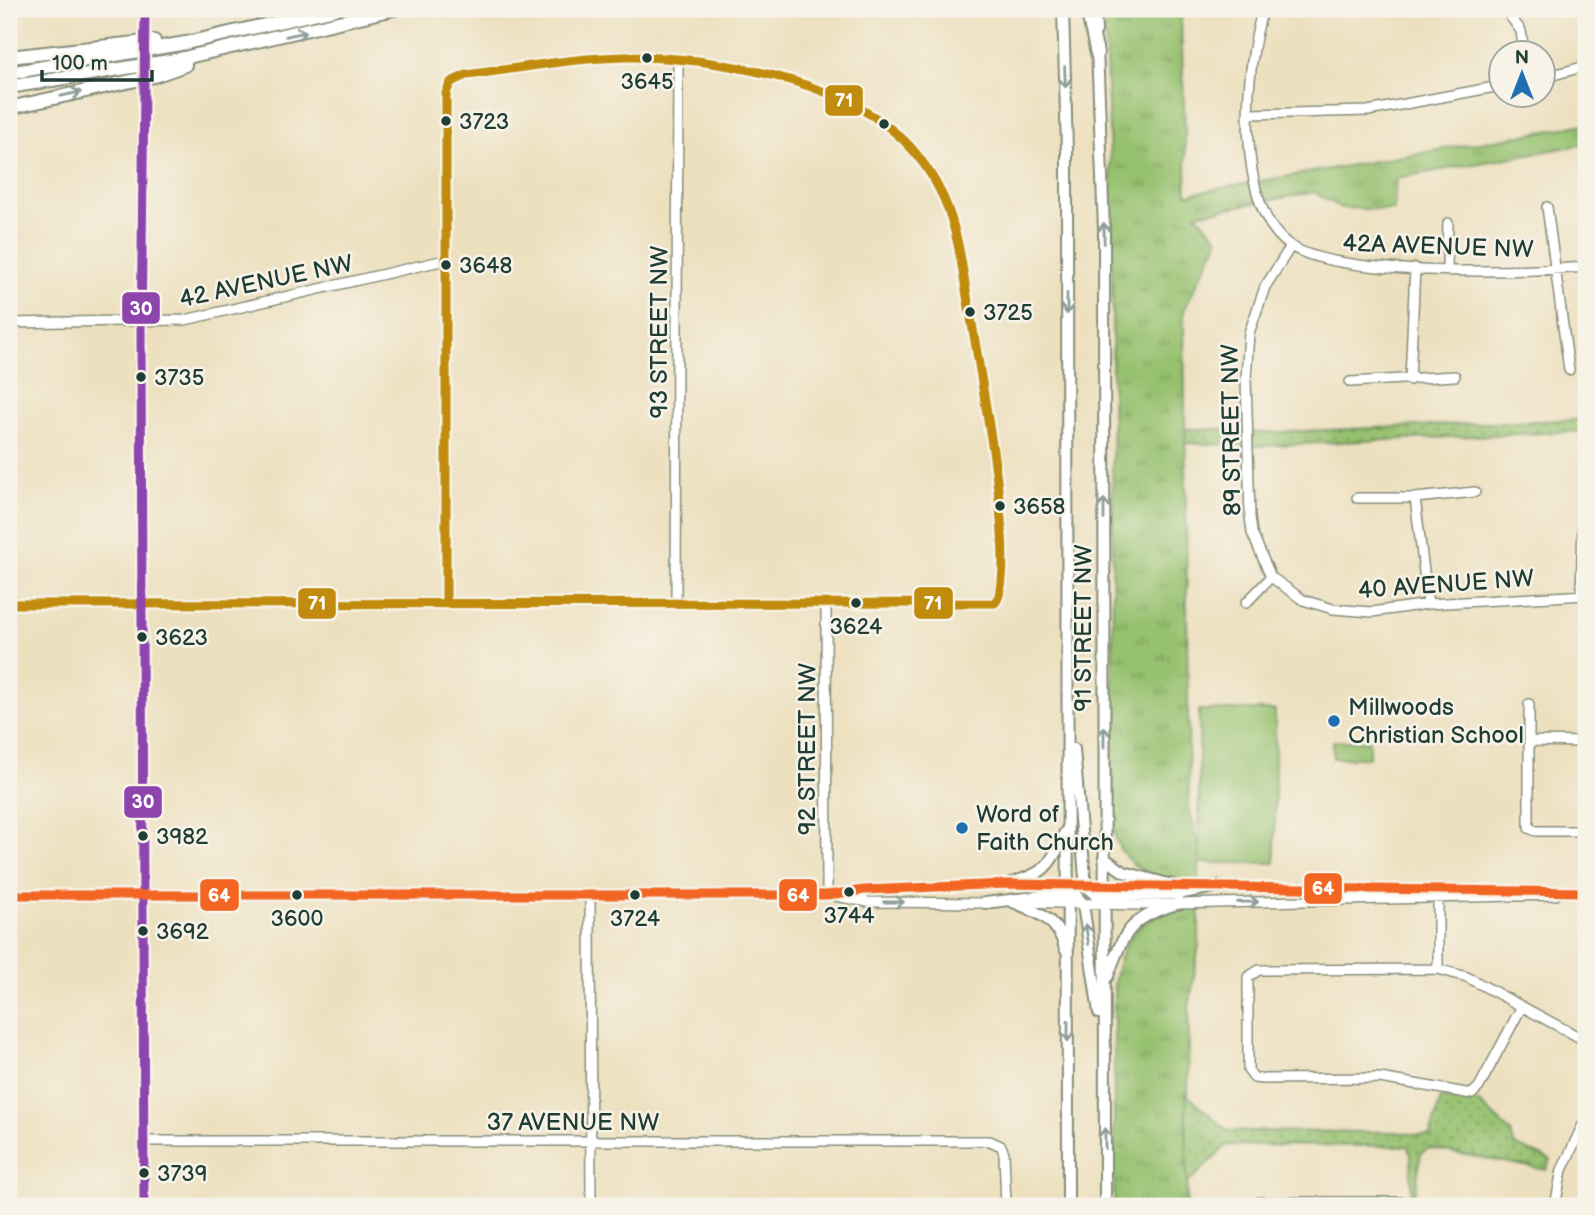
<svg xmlns="http://www.w3.org/2000/svg" width="1595" height="1215" font-family="'Balsamiq Sans',sans-serif">
	<defs>
		<pattern id="grass-tufts" width="24" height="20" patternUnits="userSpaceOnUse" patternTransform="scale(1.75)"><rect width="24" height="20" fill="#96c16e"/><path d="M3 7l-1-3M5 7V3M7 7l1-3M15 17l-1-3M17 17v-4M19 17l1-3" fill="none" stroke="#7a9e5b"/></pattern>
		<pattern id="park-dots" width="8" height="8" patternUnits="userSpaceOnUse" patternTransform="scale(1.75)"><rect width="8" height="8" fill="#96c16e"/><path d="M2 2h.1M6 6h.1" fill="none" stroke="#7a9e5b" stroke-width="1.8" stroke-linecap="round"/></pattern>
	</defs>
	<rect width="100%" height="100%" fill="#f7f3e8"/>
	<filter id="ink" filterUnits="userSpaceOnUse"><feTurbulence type="fractalNoise" baseFrequency=".0143" numOctaves="2"/><feDisplacementMap in="SourceGraphic" scale="14" xChannelSelector="R" yChannelSelector="G"/><feConvolveMatrix kernelMatrix="1 2 1 2 8 2 1 2 1" color-interpolation-filters="sRGB"/></filter>
	<filter id="wash" filterUnits="userSpaceOnUse"><feTurbulence type="fractalNoise" baseFrequency=".00686" numOctaves="4" result="noise"/><feDisplacementMap in="SourceGraphic" scale="28" xChannelSelector="R" yChannelSelector="G"/><feGaussianBlur stdDeviation="1.57" result="paint"/><feColorMatrix in="noise" values="0 0 0 0 0 0 0 0 0 0 0 0 0 0 0 0 0 1.4 0 .05"/><feComposite in="paint" operator="in"/></filter>
	<g filter="url(#wash)">
		<rect width="100%" height="100%" fill="#ede0bf"/>
		<path fill="url(#grass-tufts)" stroke="#5a7f51" stroke-width="2" d="M1104 9H1186L1181 19 1187 194 1586 124V144L1396 178 1394 210 1341 208 1314 192 1196 214 1219 239 1184 310 1189 809 1199 846V882C1160 881 1121 872 1113 828L1112 205Z
			M1199 908V944L1189 1008 1187 1206H1114V986C1120 933 1145 909 1199 908Z"/>
		<path fill="url(#park-dots)" stroke="#5a7f51" stroke-width="2" d="M1586 419V431L1256 446 1185 443V429H1239L1256 433Z
			M1186 1094 1228 1131 1394 1132 1430 1136 1441 1098 1478 1102 1511 1132 1514 1145 1551 1160 1546 1170 1429 1148 1421 1153 1415 1193H1411V1154L1407 1146 1227 1145 1187 1184Z"/>
		<path fill="#96c16e" stroke="#5a7f51" stroke-width="2" d="M1199 710H1275V863H1199Z
			M1333 741H1369V758H1333Z"/>
	</g>
	<g filter="url(#ink)">
		<g fill="none" stroke-linecap="round" stroke-linejoin="round">
			<defs>
				<path id="minor" d="M1263 9C1245 65 1233 209 1291 246 1340 278 1524 272 1586 267
					M1505 9 1521 31 1524 52
					M1542 78 1586 66
					M143 113 141 333 144 1206
					M1249 114 1368 111 1500 86
					M1547 207 1569 370
					M1447 269 1448 223
					M9 323 185 320 445 260
					M1410 380 1415 268
					M1350 382 1455 376
					M1357 498H1415L1475 492
					M1415 498 1428 604
					M1271 577 1252 533 1250 517 1246 379 1249 333 1265 287 1291 246
					M1271 577 1303 600 1333 609 1372 612 1428 604 1586 595
					M1581 595 1584 484
					M676 603 678 61
					M826 603 827 895
					M1246 603 1271 577
					M9 604 995 603C1013 584 995 461 990 432 983 388 976 345 968 302 962 267 958 231 944 199 934 177 917 151 898 135 835 78 707 56 624 57 571 58 518 69 466 75L451 82 446 93V604
					M1529 704V828L1536 831H1586
					M1530 741 1586 742
					M9 895H827L864 890 1007 884 1586 892
					M590 895 591 1206
					M835 896 868 902 989 903
					M1020 902 1138 905 1556 895
					M1438 969V894
					M1521 1008 1479 1087 1472 1094 1380 1078 1262 1079 1254 1078 1248 1070V977L1259 970 1438 969 1467 977 1586 1041
					M144 1141H990L1001 1146 1004 1153 1006 1206
					M1251 1206 1259 1202H1406L1445 1206
					M1555 1206 1562 1170 1586 1118"/>
				<path id="major" d="M1063 9 1067 150 1068 1206
					M1095 9 1096 31
					M1097 47 1104 230 1105 1206
					M1074 749 1085 877 1090 890 1104 904
					M1104 858 1124 872 1172 885
					M1007 884C1044 874 1050 868 1065 832
					M1068 885 1083 904 1099 1013
					M1098 897 1177 894 1220 886
					M1013 902C1038 912 1059 920 1065 949
					M985 903 1075 892
					M1108 976C1125 929 1130 918 1180 903"/>
				<path id="highway" d="M1087 9 1097 54
					M9 57 154 41
					M9 73 186 43 335 9
					M9 87 175 60 394 9
					M9 108 154 76 185 65"/>
			</defs>
			<use href="#minor" stroke="#868e7a" stroke-width="12"/>
			<use href="#major" stroke="#868e7a" stroke-width="14"/>
			<use href="#highway" stroke="#868e7a" stroke-width="16"/>
			<use href="#minor" stroke="#fff" stroke-width="9"/>
			<use href="#major" stroke="#fff" stroke-width="10"/>
			<use href="#highway" stroke="#fff" stroke-width="12"/>
			<defs>
				<path id="minor-bridge" d="M143 113 145 9"/>
			</defs>
			<use href="#minor-bridge" stroke="#868e7a" stroke-width="12" stroke-linecap="butt"/>
			<use href="#minor-bridge" stroke="#fff" stroke-width="9"/>
			<defs>
				<path id="bus-1" d="M9 604 995 603C1013 584 995 461 990 432 983 388 976 345 968 302 962 267 958 231 944 199 934 177 917 151 898 135 835 78 707 56 624 57 571 58 518 69 466 75L451 82 446 93V604"/>
				<path id="bus-2" d="M144 1206 141 333 145 9"/>
				<path id="bus-3" d="M9 895H827L864 890 1007 884 1586 892"/>
			</defs>
			<use href="#bus-1" stroke="#f7f3e8" stroke-width="14"/>
			<use href="#bus-2" stroke="#f7f3e8" stroke-width="14"/>
			<use href="#bus-3" stroke="#f7f3e8" stroke-width="14"/>
			<use href="#bus-1" stroke="#c18c0d" stroke-width="9"/>
			<use href="#bus-2" stroke="#8e44ad" stroke-width="9"/>
			<use href="#bus-3" stroke="#f26522" stroke-width="9"/>
		</g>
		<defs><path id="oneway-shaft" d="M-6 0H5M1.5-3L5.5 0L1.5 3" fill="none" stroke-width="1.6" stroke-linecap="round" stroke-linejoin="round" transform="scale(1.75)"/></defs>
		<g stroke="#8f9e9a">
			<use href="#oneway-shaft" transform="translate(296 34) rotate(-13)"/>
			<use href="#oneway-shaft" transform="translate(1065 77) rotate(88)"/>
			<use href="#oneway-shaft" transform="translate(71 94) rotate(-12)"/>
			<use href="#oneway-shaft" transform="translate(1104 233) rotate(-91)"/>
			<use href="#oneway-shaft" transform="translate(1067 304) rotate(90)"/>
			<use href="#oneway-shaft" transform="translate(1104 509) rotate(-90)"/>
			<use href="#oneway-shaft" transform="translate(1104 737) rotate(-90)"/>
			<use href="#oneway-shaft" transform="translate(894 902)"/>
			<use href="#oneway-shaft" transform="translate(1248 902) rotate(-1)"/>
			<use href="#oneway-shaft" transform="translate(1087 934) rotate(-99)"/>
			<use href="#oneway-shaft" transform="translate(1068 1031) rotate(90)"/>
			<use href="#oneway-shaft" transform="translate(1105 1138) rotate(-90)"/>
		</g>
	</g>
	<g fill="#1f3d34" stroke="#f7f3e8" stroke-width="2.5">
		<circle cx="647" cy="58" r="6"/>
		<circle cx="446" cy="121" r="6"/>
		<circle cx="884" cy="124" r="6"/>
		<circle cx="446" cy="265" r="6"/>
		<circle cx="970" cy="312" r="6"/>
		<circle cx="141" cy="377" r="6"/>
		<circle cx="1000" cy="506" r="6"/>
		<circle cx="856" cy="603" r="6"/>
		<circle cx="142" cy="637" r="6"/>
		<circle cx="143" cy="836" r="6"/>
		<circle cx="849" cy="892" r="6"/>
		<circle cx="297" cy="895" r="6"/>
		<circle cx="635" cy="895" r="6"/>
		<circle cx="143" cy="931" r="6"/>
		<circle cx="144" cy="1173" r="6"/>
	</g>
	<g fill="#1f6fb2" stroke="#f7f3e8" stroke-width="2.5">
		<circle cx="1334" cy="721" r="7"/>
		<circle cx="962" cy="828" r="7"/>
	</g>
	<g text-anchor="middle" stroke-width="5" stroke-linejoin="round" paint-order="stroke">
		<g font-size="22" fill="#1f3d34" stroke="#f7f3e8" text-anchor="start">
			<text x="647" y="89" text-anchor="middle">3645</text>
			<text x="459" y="129">3723</text>
			<text x="459" y="273">3648</text>
			<text x="983" y="320">3725</text>
			<text x="154" y="385">3735</text>
			<text x="1013" y="514">3658</text>
			<text x="856" y="634" text-anchor="middle">3624</text>
			<text x="155" y="645">3623</text>
			<text x="156" y="844">3982</text>
			<text x="849" y="923" text-anchor="middle">3744</text>
			<text x="297" y="926" text-anchor="middle">3600</text>
			<text x="635" y="926" text-anchor="middle">3724</text>
			<text x="156" y="939">3692</text>
			<text x="157" y="1181">3739</text>
		</g>
		<g font-size="24" fill="#1f3d34" stroke="#f7f3e8">
			<text transform="translate(1438 246) rotate(2)" y="8">42A AVENUE NW</text>
			<text transform="translate(266 281) rotate(-12)" y="8">42 AVENUE NW</text>
			<text transform="translate(659 332) rotate(-90)" y="8">93 STREET NW</text>
			<text transform="translate(1231 430) rotate(-91)" y="8">89 STREET NW</text>
			<text transform="translate(1446 584) rotate(-4)" y="8">40 AVENUE NW</text>
			<text transform="translate(1083 628) rotate(-90)" y="8">91 STREET NW</text>
			<text transform="translate(807 749) rotate(-90)" y="8">92 STREET NW</text>
			<text x="573" y="1130">37 AVENUE NW</text>
		</g>
		<g font-size="24" fill="#1f3d34" stroke="#f7f3e8" text-anchor="start">
			<text x="1348" y="715">Millwoods<tspan x="1348" dy="28">Christian School</tspan></text>
			<text x="976" y="822">Word of<tspan x="976" dy="28">Faith Church</tspan></text>
		</g>
	</g>
	<g stroke="#f7f3e8" stroke-width="2.5">
		<rect x="824" y="84" width="40" height="33" rx="7" fill="#c18c0d"/>
		<rect x="121" y="291" width="40" height="34" rx="7" fill="#8e44ad"/>
		<rect x="913" y="586" width="41" height="34" rx="7" fill="#c18c0d"/>
		<rect x="297" y="587" width="40" height="33" rx="7" fill="#c18c0d"/>
		<rect x="123" y="785" width="40" height="34" rx="7" fill="#8e44ad"/>
		<rect x="1303" y="872" width="40" height="33" rx="7" fill="#f26522"/>
		<rect x="199" y="878" width="41" height="34" rx="7" fill="#f26522"/>
		<rect x="778" y="878" width="40" height="34" rx="7" fill="#f26522"/>
	</g>
	<g font-size="19" text-anchor="middle" font-weight="bold" fill="#fff">
		<text x="844" y="107">71</text>
		<text x="141" y="315">30</text>
		<text x="933" y="610">71</text>
		<text x="317" y="610">71</text>
		<text x="143" y="808">30</text>
		<text x="1323" y="895">64</text>
		<text x="219" y="902">64</text>
		<text x="798" y="902">64</text>
	</g>
	<rect width="1595" height="1215" fill="none" stroke="#f7f3e8" stroke-width="35"/>
	<g transform="translate(1522 74)"><circle r="33" fill="#f7f3e8" stroke="#a1aaa0" stroke-width="2"/>
	<path d="M0-5L12 26L0 18L-12 26Z" fill="#1f6fb2"/>
	<text y="-10" font-size="19" font-weight="bold" text-anchor="middle" fill="#1f3d34">N</text>
	</g>
	<path d="M42 70v10h110v-10" fill="none" stroke="#1f3d34" stroke-width="3.5"/>
	<text x="52" y="70" font-size="21" fill="#1f3d34" stroke="#f7f3e8" stroke-width="5" paint-order="stroke">100 m</text>
</svg>
